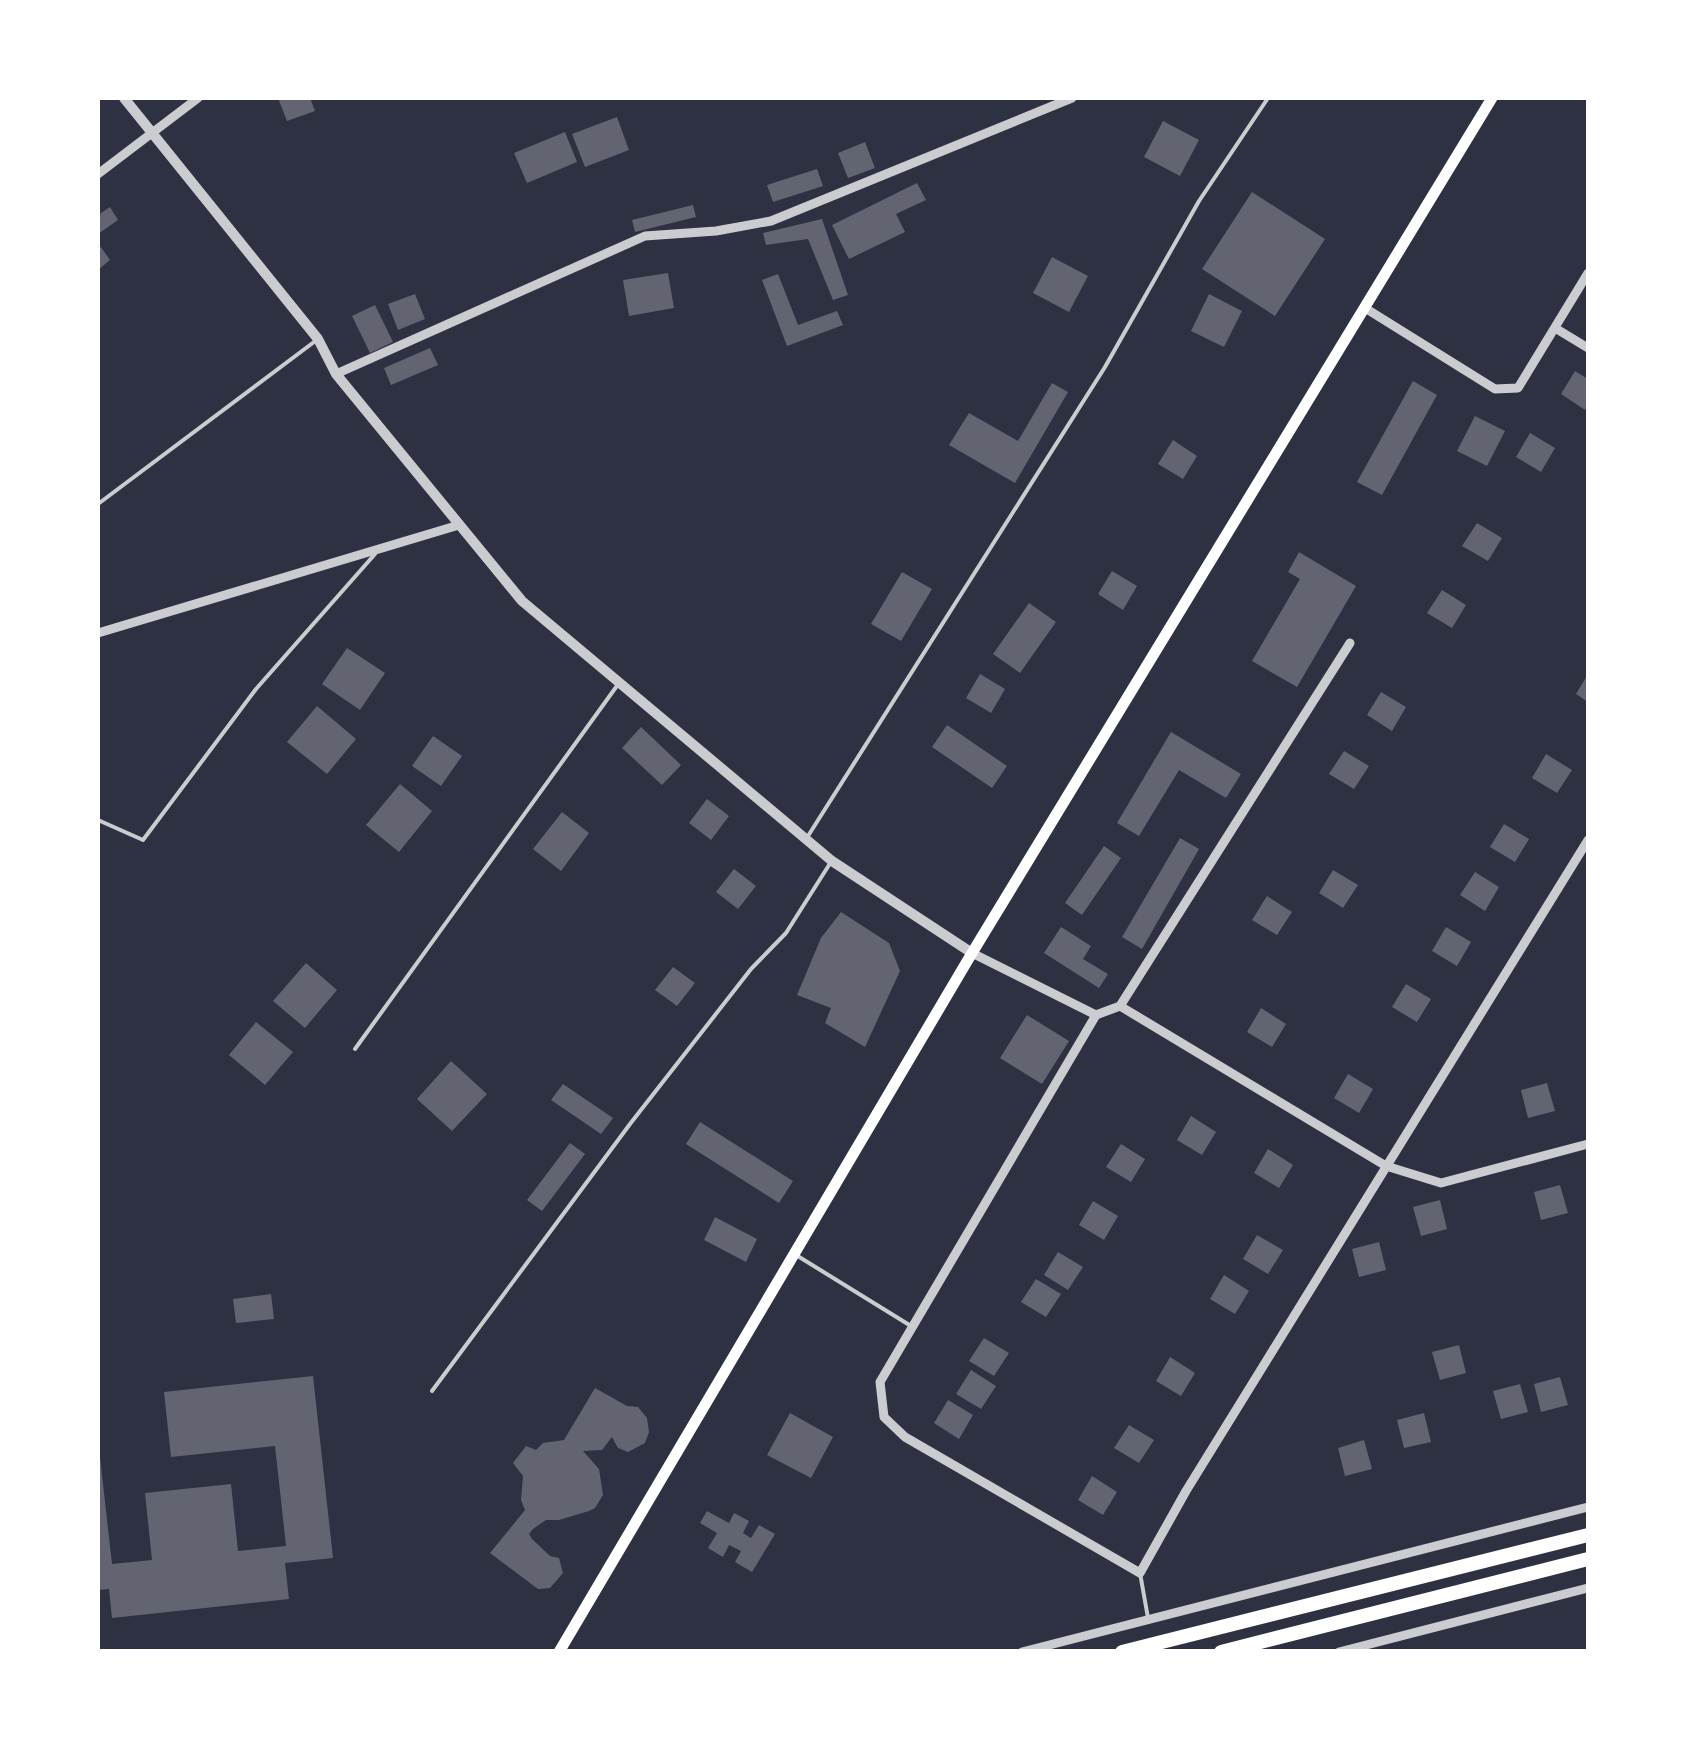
<svg xmlns="http://www.w3.org/2000/svg" width="1686" height="1749" font-family="Roboto,sans-serif">
	<rect width="100%" height="100%" fill="#2d3142"/>
	<path fill="#626471" d="M278 98H310L315 111 287 121Z
		M617 117 629 150 585 167 572 134Z
		M1163 121 1199 140 1180 176 1144 157Z
		M565 132 577 162 527 183 514 153Z
		M865 142 875 168 848 178 838 153Z
		M817 169 823 186 773 202 767 185Z
		M917 183 926 200 896 214 905 232 849 259 832 225Z
		M1252 192 1325 239 1275 316 1202 269Z
		M693 205 696 217 635 232 632 220Z
		M110 207 118 220 98 234V215Z
		M822 219 848 295 833 300 808 239 766 245 763 233Z
		M98 243 110 260 98 270Z
		M1052 257 1088 276 1069 312 1033 293Z
		M668 273 674 308 629 316 623 280Z
		M778 274 798 325 837 311 843 325 787 346 762 280Z
		M415 294 425 319 398 330 388 304Z
		M1209 294 1242 311 1224 347 1191 331Z
		M375 305 393 342 370 353 352 316Z
		M430 348 438 365 391 385 384 368Z
		M1575 371 1588 379V405L1585 410 1561 394Z
		M1413 381 1437 395 1382 495 1357 482Z
		M1052 383 1068 392 1015 483 949 445 969 413 1018 441Z
		M1475 416 1505 431 1487 466 1457 451Z
		M1530 433 1555 448 1541 472 1516 457Z
		M1173 440 1197 456 1183 479 1158 464Z
		M1477 523 1502 538 1488 561 1462 546Z
		M1299 552 1356 586 1297 687 1252 661 1300 579 1288 572Z
		M1112 571 1137 586 1123 610 1098 594Z
		M902 572 932 589 901 641 871 624Z
		M1442 590 1466 605 1452 628 1427 613Z
		M1029 603 1056 622 1020 673 993 654Z
		M347 648 385 673 360 710 322 684Z
		M980 674 1005 689 991 713 966 698Z
		M1588 674V702L1576 694Z
		M1381 692 1406 707 1392 731 1367 715Z
		M317 706 356 739 327 774 287 742Z
		M947 725 1007 766 992 788 932 747Z
		M641 727 681 765 662 785 622 748Z
		M1171 732 1241 774 1226 798 1179 770 1139 836 1117 823Z
		M433 736 462 756 441 786 412 766Z
		M1344 751 1369 766 1354 789 1329 774Z
		M1546 754 1572 770 1557 793 1532 778Z
		M400 784 432 811 399 852 366 825Z
		M707 799 729 816 711 840 689 823Z
		M562 812 589 833 561 871 533 849Z
		M1504 824 1529 839 1515 862 1490 847Z
		M1180 838 1199 849 1142 949 1122 937Z
		M1104 846 1121 858 1082 915 1065 903Z
		M734 869 756 886 738 909 716 892Z
		M1333 870 1358 885 1343 908 1319 893Z
		M1475 872 1499 887 1485 911 1460 895Z
		M1267 896 1292 912 1277 935 1252 920Z
		M841 912 889 943 900 971 865 1047 825 1023 831 1008 797 995 821 938Z
		M1061 927 1091 946 1083 959 1108 974 1099 988 1044 953Z
		M1446 927 1471 942 1457 966 1432 951Z
		M306 963 337 990 305 1028 273 1001Z
		M673 967 695 983 677 1006 655 990Z
		M1406 984 1431 999 1417 1022 1392 1007Z
		M1261 1008 1286 1024 1272 1047 1247 1032Z
		M1027 1015 1069 1041 1042 1084 1000 1058Z
		M256 1022 293 1052 265 1085 229 1055Z
		M451 1061 487 1094 452 1131 417 1099Z
		M1348 1074 1373 1089 1359 1113 1334 1098Z
		M1547 1083 1555 1111 1528 1118 1521 1090Z
		M563 1084 613 1118 601 1134 551 1100Z
		M1191 1116 1216 1132 1202 1155 1177 1140Z
		M700 1122 793 1181 779 1203 686 1144Z
		M570 1143 585 1154 542 1211 527 1200Z
		M1121 1144 1145 1159 1131 1182 1106 1167Z
		M1268 1149 1293 1165 1279 1188 1254 1173Z
		M1560 1185 1568 1213 1541 1220 1534 1192Z
		M1440 1200 1447 1229 1421 1236 1413 1207Z
		M1093 1201 1118 1216 1104 1240 1079 1225Z
		M715 1217 757 1239 746 1262 704 1240Z
		M1257 1235 1283 1250 1268 1274 1243 1259Z
		M1379 1242 1386 1270 1359 1277 1352 1249Z
		M1058 1252 1083 1267 1068 1290 1044 1275Z
		M1224 1275 1249 1291 1235 1314 1210 1299Z
		M1036 1279 1061 1294 1046 1317 1021 1302Z
		M271 1294 274 1319 236 1323 233 1299Z
		M984 1338 1009 1353 994 1376 969 1361Z
		M1459 1345 1466 1373 1440 1380 1432 1352Z
		M1170 1357 1195 1373 1181 1396 1156 1381Z
		M971 1370 996 1386 981 1409 956 1394Z
		M313 1376 333 1558 285 1563 289 1599 112 1618 109 1589 98 1590V1457H100L112 1564 152 1560 145 1493 231 1484 238 1551 286 1546 275 1446 171 1457 164 1392Z
		M1560 1377 1568 1405 1541 1412 1534 1384Z
		M1520 1384 1528 1412 1501 1419 1493 1391Z
		M595 1388 627 1406 638 1407 647 1418 649 1432 645 1443 628 1452 618 1448 612 1437 602 1450 583 1451 599 1469 603 1495 595 1508 589 1511 559 1520H546L533 1529 529 1534 532 1539 550 1556 559 1558 563 1573 550 1588 538 1589 490 1553 525 1510 521 1500 523 1476 513 1463 526 1446 536 1450 543 1443 564 1440Z
		M948 1400 973 1415 959 1439 934 1423Z
		M790 1413 833 1437 811 1478 767 1455Z
		M1424 1413 1431 1442 1404 1448 1397 1420Z
		M1129 1425 1154 1440 1139 1463 1114 1448Z
		M1364 1440 1372 1469 1345 1476 1338 1448Z
		M1092 1476 1117 1492 1103 1515 1078 1500Z
		M707 1511 729 1523 734 1513 749 1521 743 1533 751 1538 759 1525 775 1534 752 1572 735 1562 741 1551 729 1545 723 1557 708 1548 717 1533 700 1523Z"/>
	<g fill="none" stroke-linecap="round" stroke-linejoin="round">
		<path stroke="#caccd0" stroke-width="4" d="M98 504 314 342
			M98 820 143 840 256 689 375 554
			M808 836 1105 367 1199 201 1268 98
			M98 848V864
			M355 1049 619 683
			M796 1255 911 1326
			M432 1391 630 1124 751 969 786 933 829 865
			M1140 1573 1148 1618"/>
		<path stroke="#caccd0" stroke-width="9" d="M98 174 198 98
			M1365 308 1495 389 1518 388 1588 273
			M1555 328 1588 348
			M336 374 645 236 716 231 771 221 1072 98
			M98 633 459 525
			M972 953 1096 1015 1120 1006 1386 1166 1441 1183 1588 1144
			M1120 1006 1350 643
			M1096 1015 880 1382 884 1417 905 1437 1140 1573 1186 1491 1588 840
			M1022 1652 1588 1507
			M1339 1652 1588 1588"/>
		<path stroke="#caccd0" stroke-width="10" d="M124 98 318 339 336 374 522 601 832 861 972 953"/>
		<path stroke="#fff" stroke-width="11" d="M559 1652 972 953 1492 98"/>
		<path stroke="#fff" stroke-width="14" d="M1122 1652 1588 1535
			M1221 1652 1588 1559"/>
	</g>
	<rect width="1686" height="1749" fill="none" stroke="#ffffff" stroke-width="200"/>
</svg>
